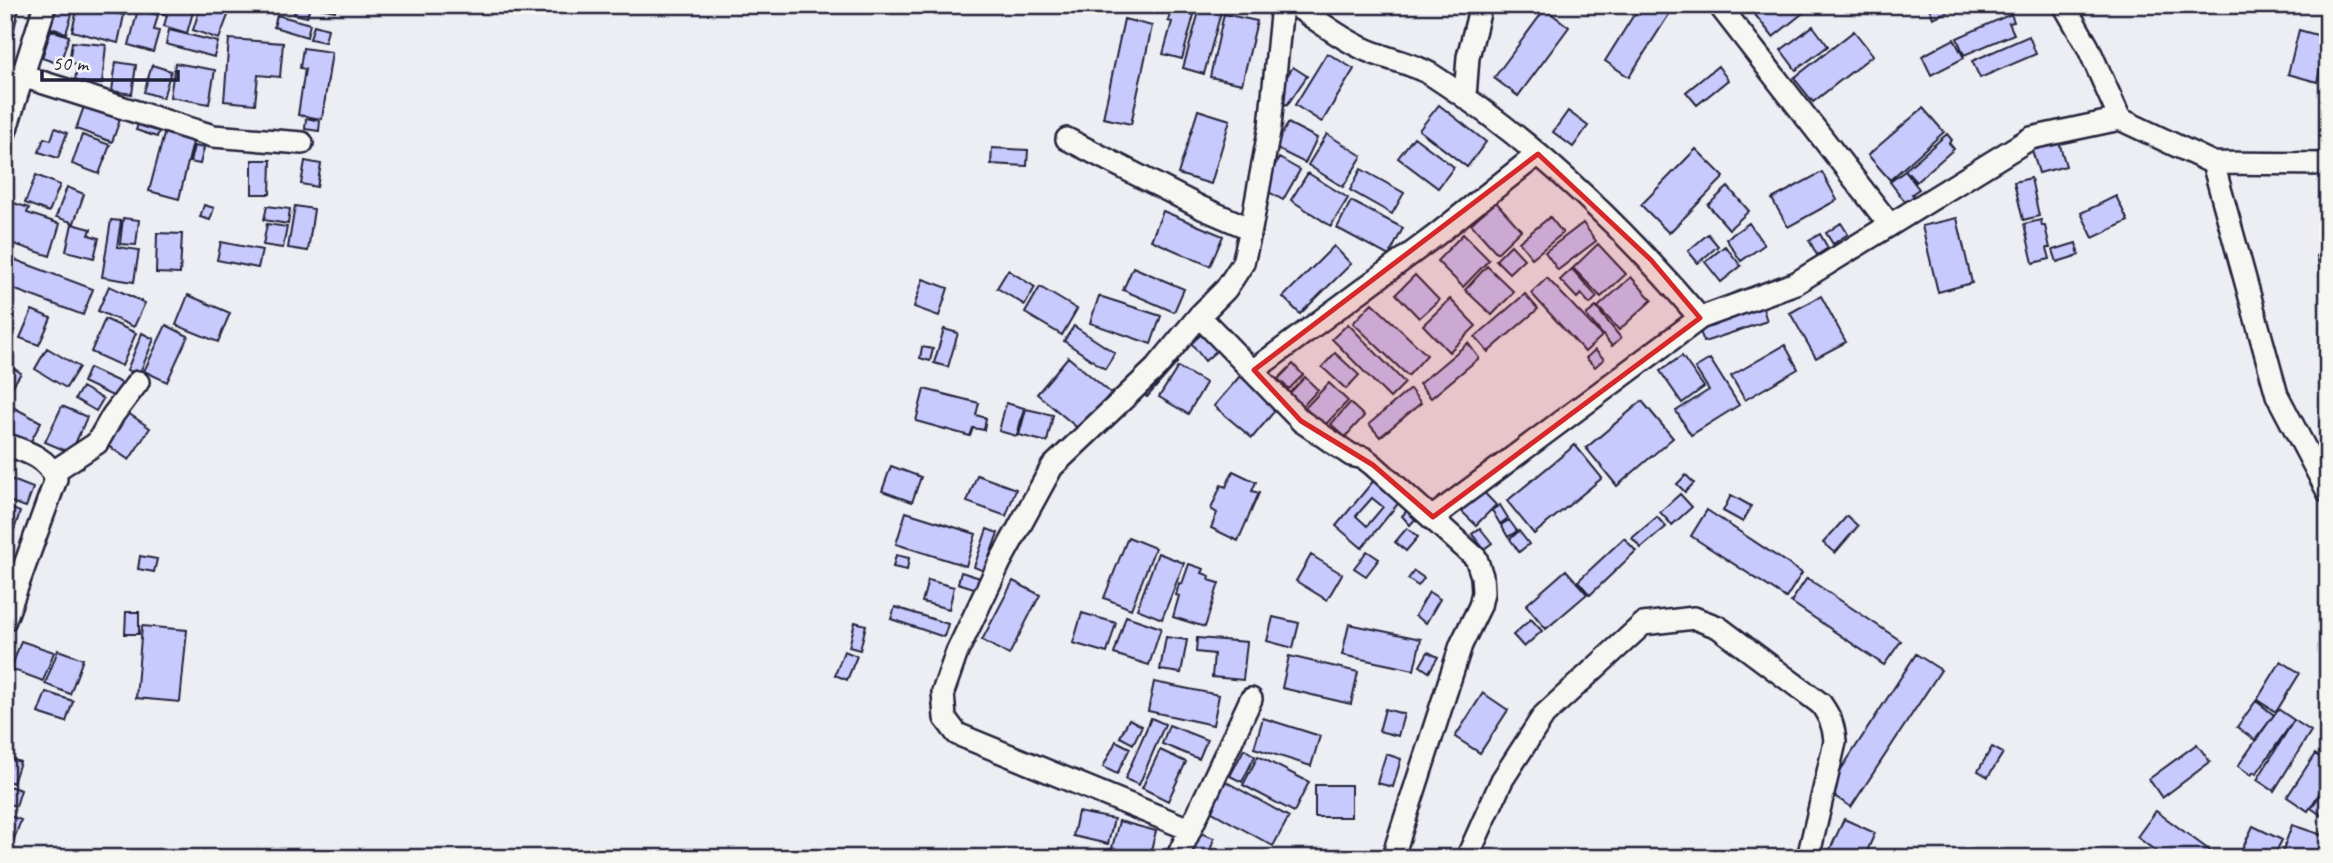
<svg xmlns="http://www.w3.org/2000/svg" width="2333" height="863" font-family="Caveat,sans-serif">
	<rect width="100%" height="100%" fill="#ededf4"/>
	<filter id="ink" filterUnits="userSpaceOnUse"><feTurbulence type="fractalNoise" baseFrequency=".0143" numOctaves="2"/><feDisplacementMap in="SourceGraphic" scale="14" xChannelSelector="R" yChannelSelector="G"/><feConvolveMatrix kernelMatrix="1 2 1 2 8 2 1 2 1" color-interpolation-filters="sRGB"/></filter>
	<g filter="url(#ink)">
		<path fill="#c8cafd" stroke="#22223b" stroke-width="2" fill-rule="evenodd" d="M5 5H20L8 53 5 52Z
			M55 5H75L66 33 48 27Z
			M78 5 124 15 118 43 72 31Z
			M159 5H195L187 33 164 26 167 15 157 12Z
			M201 5H216L230 10 219 39 193 30Z
			M296 5 310 7 307 17 294 14Z
			M321 5H336L335 11 320 8Z
			M1201 5H1223L1204 74 1183 68Z
			M1640 5H1675L1629 77 1605 61Z
			M1758 5H1813L1773 37 1752 11Z
			M1928 5H1964L1933 18Z
			M1171 8 1194 15 1182 59 1163 54 1172 22 1168 21Z
			M138 9 158 15 154 30 159 31 153 52 129 45Z
			M1545 9 1569 27 1518 96 1494 78Z
			M1224 14 1257 21 1242 84 1210 77Z
			M2011 14 2014 22 2009 23 2014 34 1964 55 1957 38Z
			M277 15 310 24 307 37 274 27Z
			M1124 19 1152 26 1131 124 1103 118Z
			M314 25 328 29 325 42 310 39Z
			M1813 26 1828 46 1796 70 1781 50Z
			M51 30 69 36 60 64 42 58Z
			M169 30 218 42 214 57 166 44Z
			M2299 30 2328 38 2317 82 2288 74Z
			M1854 31 1873 55 1813 102 1794 78Z
			M2029 36 2036 54 1980 78 1972 61Z
			M229 39 283 43 280 77 258 75 255 104 224 101Z
			M1954 39 1964 58 1931 75 1922 56Z
			M72 42 106 45 102 84 75 82 77 64 69 63Z
			M303 48 332 52 322 119 298 115 305 69 300 68Z
			M1327 53 1354 69 1322 122 1295 105Z
			M116 62 136 65 132 94 112 91Z
			M175 63 215 70 209 104 170 97Z
			M152 65 171 71 163 98 144 92Z
			M1718 66 1728 80 1697 105 1686 92Z
			M1293 67 1307 76 1287 105 1274 96Z
			M86 101 122 114 112 142 76 129Z
			M1439 105 1486 142 1467 167 1419 130Z
			M1923 108 1944 132 1890 180 1868 155Z
			M1198 110 1230 120 1211 184 1178 174Z
			M1568 111 1588 126 1573 147 1553 132Z
			M141 115 162 122 157 137 136 130Z
			M306 118 320 121 319 131 305 129Z
			M1288 123 1317 138 1305 163 1275 148Z
			M166 127 195 134 179 199 149 191Z
			M55 128 67 133 58 158 39 152 44 138 51 140Z
			M1327 134 1362 156 1343 187 1308 165Z
			M1947 134 1952 140 1949 143 1954 149 1916 182 1905 170Z
			M82 135 110 145 99 174 72 164Z
			M1414 137 1454 167 1438 188 1398 158Z
			M2059 142 2066 166 2039 173 2032 150Z
			M194 146 204 148 200 164 190 162Z
			M992 148 1028 150 1027 166 991 164Z
			M1696 149 1724 177 1669 233 1641 205Z
			M1279 158 1300 170 1283 200 1262 188Z
			M252 160H271L270 194H252Z
			M305 161 321 164 317 187 301 184Z
			M1361 169 1404 193 1392 214 1350 190Z
			M1905 171 1919 189 1912 194 1915 197 1907 204 1890 182Z
			M1822 172 1837 200 1788 227 1772 199Z
			M1308 173 1348 198 1331 226 1291 200Z
			M36 175 60 185 49 212 25 203Z
			M2031 178 2039 216 2023 220 2014 182Z
			M67 187 84 194 74 223 56 217Z
			M1728 187 1749 211 1729 229 1708 205Z
			M2116 196 2128 221 2093 238 2081 213Z
			M1351 201 1403 228 1389 256 1337 228Z
			M1495 201 1521 230 1497 253 1471 224Z
			M14 203 29 208 27 213 60 224 50 256 5 241V231Z
			M204 205 214 208 210 220 200 217Z
			M267 206 290 209 288 224 264 220Z
			M295 206 314 209 308 251 288 248Z
			M1163 211 1223 236 1210 266 1151 240Z
			M1550 217 1563 233 1532 258 1519 242Z
			M123 218 139 220 136 245 120 244Z
			M1957 218 1972 283 1938 292 1922 226Z
			M111 220 121 221 117 247 139 250 134 282 102 277Z
			M2041 220 2042 226H2045L2050 248H2047L2050 259 2033 263 2024 224Z
			M1583 223 1596 241 1558 270 1545 252Z
			M1749 223 1764 245 1741 261 1726 239Z
			M1841 223 1848 234 1833 244 1826 233Z
			M72 224 91 229 89 235 99 238 94 258 66 251Z
			M267 224 287 227 283 248 263 245Z
			M157 233 182 234 180 274 156 273Z
			M1463 234 1489 260 1463 287 1437 261Z
			M1708 234 1718 246 1698 263 1688 251Z
			M1820 234 1828 248 1817 255 1809 240Z
			M221 242 262 250 258 268 217 260Z
			M2076 243 2079 255 2057 262 2053 250Z
			M1598 244 1626 274 1601 297 1573 268Z
			M1511 245 1524 259 1509 273 1496 260Z
			M1334 246 1351 264 1300 314 1283 297Z
			M1725 246 1741 266 1721 282 1705 262Z
			M2328 254V289L2325 290 2317 256Z
			M5 256 93 289 83 315 5 286Z
			M1487 266 1514 292 1492 315 1465 290Z
			M1133 267 1184 289 1174 312 1123 290Z
			M1572 269 1597 297 1590 304 1581 294 1577 298 1560 280Z
			M1008 270 1035 287 1025 305 997 288Z
			M1415 275 1439 300 1419 318 1396 294Z
			M1631 277 1652 300 1619 330 1598 307Z
			M1547 278 1602 336 1585 352 1531 293Z
			M923 279 948 288 939 316 914 307Z
			M109 286 145 303 134 327 98 311Z
			M1040 287 1077 309 1062 335 1025 313Z
			M1525 294 1538 309 1488 352 1475 337Z
			M188 295 230 313 218 342 176 325Z
			M1099 296 1161 316 1151 344 1090 323Z
			M1821 296 1846 342 1816 358 1790 313Z
			M1450 299 1476 326 1449 352 1423 325Z
			M1761 302 1767 321 1704 342 1697 323Z
			M1372 303 1427 355 1408 376 1353 323Z
			M1596 307 1621 338 1612 346 1586 315Z
			M32 310 51 318 39 345 20 338Z
			M105 319 136 333 122 366 91 352Z
			M1348 324 1405 383 1390 398 1332 339Z
			M166 325 188 336 167 382 144 371Z
			M1074 326 1115 353 1105 369 1064 341Z
			M944 329 958 333 948 367 934 363Z
			M1208 329 1222 346 1205 361 1191 343Z
			M142 333 154 339 139 375 127 370Z
			M1468 343 1479 358 1431 398 1419 384Z
			M1785 345 1798 369 1745 400 1731 376Z
			M922 347 933 349 930 361 920 358Z
			M47 348 79 367 66 388 35 369Z
			M1595 350 1604 359 1595 367 1586 358Z
			M1335 353 1359 375 1346 389 1322 367Z
			M1682 356 1704 387 1682 403 1660 371Z
			M1068 357 1111 393 1080 430 1037 394Z
			M1170 357 1177 363 1147 397 1140 391Z
			M1710 359 1739 405 1691 435 1676 411 1709 390 1695 368Z
			M5 363 21 373 5 398Z
			M1293 364 1303 375 1289 389 1278 379Z
			M1178 367 1206 383 1188 414 1159 397Z
			M89 368 126 385 119 399 83 382Z
			M1240 376 1277 408 1252 438 1214 406Z
			M1305 377 1318 390 1300 409 1287 396Z
			M1329 383 1348 401 1324 426 1305 408Z
			M82 387 103 399 96 411 75 399Z
			M924 389 979 403 976 415 986 418 984 430 973 428 970 436 916 421Z
			M1410 389 1421 403 1380 437 1369 424Z
			M1642 401 1673 438 1617 486 1586 448Z
			M5 403 41 422 29 445 5 432Z
			M1006 403 1024 408 1017 436 999 431Z
			M1350 403 1364 416 1345 437 1331 424Z
			M62 406 87 417 71 453 45 442Z
			M1026 409 1053 415 1047 442 1019 435Z
			M128 413 150 428 129 460 106 444 115 422 120 425Z
			M1575 445 1602 478 1534 534 1507 501Z
			M891 466 921 477 912 502 882 491Z
			M1233 471 1256 482 1252 491 1259 493 1238 541 1211 528 1217 513 1211 509 1221 485 1226 487Z
			M977 475 1016 489 1006 516 967 502Z
			M1686 475 1694 483 1685 492 1677 484Z
			M10 479 33 488 26 507 5 500Z
			M1375 479 1401 500 1362 548 1336 526ZM1372 498 1383 507 1367 526 1356 516Z
			M1477 485 1496 505 1476 525 1456 506Z
			M1680 494 1692 507 1672 525 1660 512Z
			M1731 495 1751 506 1743 522 1723 511Z
			M1500 505 1508 518 1500 524 1492 510Z
			M5 506 20 512 10 542 5 540Z
			M1410 507 1419 515 1410 525 1402 516Z
			M1707 510 1802 573 1786 598 1691 536Z
			M906 512 976 534 966 566 896 544Z
			M1847 516 1858 526 1835 553 1823 543Z
			M1657 517 1666 527 1641 548 1632 538Z
			M1509 520 1517 531 1508 537 1501 525Z
			M1407 528 1418 537 1406 551 1395 542Z
			M1480 528 1492 543 1484 549 1472 534Z
			M987 529 998 533 984 571 974 567Z
			M1519 531 1529 544 1519 552 1510 539Z
			M1128 537 1155 548 1131 609 1104 598Z
			M1624 538 1636 551 1590 595 1578 581Z
			M1367 551 1379 559 1366 576 1354 568Z
			M1158 553 1184 563 1162 619 1137 609Z
			M896 555 909 558 907 570 893 567Z
			M1311 555 1342 574 1327 600 1296 581Z
			M140 556 157 559 154 572 138 569Z
			M1189 564 1204 569 1202 573 1210 576 1209 580 1219 583 1205 627 1173 617 1179 596 1176 595 1179 583 1182 584Z
			M1566 570 1587 594 1546 629 1526 605Z
			M1414 571 1424 578 1418 586 1408 579Z
			M961 572 980 578 977 589 958 583Z
			M1807 578 1901 641 1884 665 1791 602Z
			M928 580 954 587 949 609 922 602Z
			M1013 581 1040 595 1009 655 982 640Z
			M1429 592 1440 599 1426 623 1415 616Z
			M895 607 948 624 944 637 891 619Z
			M126 612H139V634H125Z
			M1082 613 1116 623 1107 653 1073 643Z
			M1126 616 1161 628 1149 665 1114 654Z
			M1273 617 1299 623 1293 648 1267 641Z
			M1531 619 1542 631 1524 647 1513 635Z
			M855 622 866 625 860 650 849 647Z
			M1349 624 1421 639 1414 670 1342 655Z
			M142 626 187 630 180 702 136 698Z
			M1166 637 1187 640 1181 673 1160 670Z
			M1197 638 1247 642 1243 680 1212 677 1214 654 1196 652Z
			M21 641 54 652 43 681 11 669Z
			M58 650 83 659 70 694 45 684Z
			M844 651 857 656 847 680 835 675Z
			M1428 652 1438 657 1429 672 1420 666Z
			M1916 654 1941 670 1851 807 1827 791Z
			M1289 656 1358 672 1351 704 1282 688Z
			M2281 661 2300 673 2276 712 2257 700Z
			M1154 682 1219 695 1213 725 1148 711Z
			M46 692 73 701 66 722 38 713Z
			M1483 693 1508 710 1480 753 1455 737Z
			M2256 701 2274 715 2255 740 2237 727Z
			M1385 709 1404 714 1398 736 1379 731Z
			M2278 709 2294 720 2256 774 2254 772 2251 775 2238 766Z
			M1151 718 1165 724 1139 785 1125 779Z
			M1263 718 1320 736 1311 766 1254 748Z
			M1129 719 1142 726 1133 744 1120 737Z
			M2294 720 2311 731 2274 791 2257 780Z
			M1169 725 1207 740 1199 759 1162 744Z
			M1116 741 1130 748 1117 774 1103 767Z
			M2197 744 2210 762 2162 798 2149 779Z
			M1992 747 2003 753 1988 777 1978 771Z
			M1244 749 1255 756 1242 782 1230 776Z
			M1160 750 1186 762 1168 801 1142 788Z
			M1386 754 1401 759 1393 787 1377 783Z
			M2315 754 2328 763V780L2308 811 2287 797Z
			M1258 756 1309 782 1294 812 1243 785Z
			M5 757 20 762 13 783 5 780Z
			M1223 780 1289 817 1273 846 1207 809Z
			M2328 784V820L2311 808Z
			M5 785 21 790 16 806 5 803Z
			M1315 785H1351V817H1315Z
			M2156 811 2220 858H2165L2137 837Z
			M1078 812 1114 819 1108 844 1073 836Z
			M5 814 21 820 7 858H5Z
			M1844 819 1875 833 1864 858H1826Z
			M1119 821 1156 831 1149 858 1112 848Z
			M2292 825 2328 837 2323 858H2280Z
			M2253 826 2282 840 2273 858H2238Z
			M1195 831 1214 838 1208 858H1185Z
			M2032 851 2044 858H2028Z"/>
		<g fill="none" stroke-linecap="round" stroke-linejoin="round">
			<defs>
				<path id="minor" d="M1294 5C1316 19 1338 37 1362 48 1384 59 1411 62 1432 75 1533 140 1622 226 1700 318
					M1719 5 1890 225
					M2064 5 2088 47 2120 119
					M5 73 22 76 213 136 302 143
					M1465 97 1468 57 1481 5
					M5 132 45 5
					M1067 139 1202 208 1251 229
					M2213 163 2277 395 2328 492
					M1199 316 1301 421 1351 455 1364 458 1373 465 1476 558 1482 576 1483 592 1480 606 1461 645 1396 847 1395 858
					M1254 370 1435 236 1538 154
					M5 444C25 451 47 457 56 479L5 620
					M53 472 97 443 113 415 138 382
					M1433 517 1700 318 1796 283 2031 138 2120 119 2213 163 2328 164
					M1189 829 957 734 945 718 943 692 957 652 1000 562 1052 467 1156 368 1199 316 1226 289 1243 263 1251 229 1270 126 1282 5
					M1177 858 1251 699
					M1467 858 1502 780 1544 715 1643 624 1694 618 1718 627 1821 704C1830 717 1834 726 1835 742L1808 858"/>
			</defs>
			<use href="#minor" stroke="#22223b" stroke-width="26"/>
			<use href="#minor" stroke="#f6f6f2" stroke-width="21"/>
		</g>
	</g>
	<path fill="#d62828" fill-opacity="0.2" stroke="#d62828" stroke-width="5" stroke-linejoin="round" d="M1538 154 1651 260 1700 318 1433 517 1373 465 1301 421 1254 370Z"/>
	<rect width="2333" height="863" fill="none" stroke="#f6f6f2" stroke-width="28"/>
	<rect x="14" y="14" width="2305" height="835" fill="none" stroke="#22223b" stroke-width="2.5" filter="url(#ink)"/>
	<path d="M42 70v10h136v-10" fill="none" stroke="#22223b" stroke-width="3.5"/>
	<text x="52" y="70" font-size="21" fill="#22223b" stroke="#f6f6f2" stroke-width="5" paint-order="stroke">50 m</text>
</svg>
